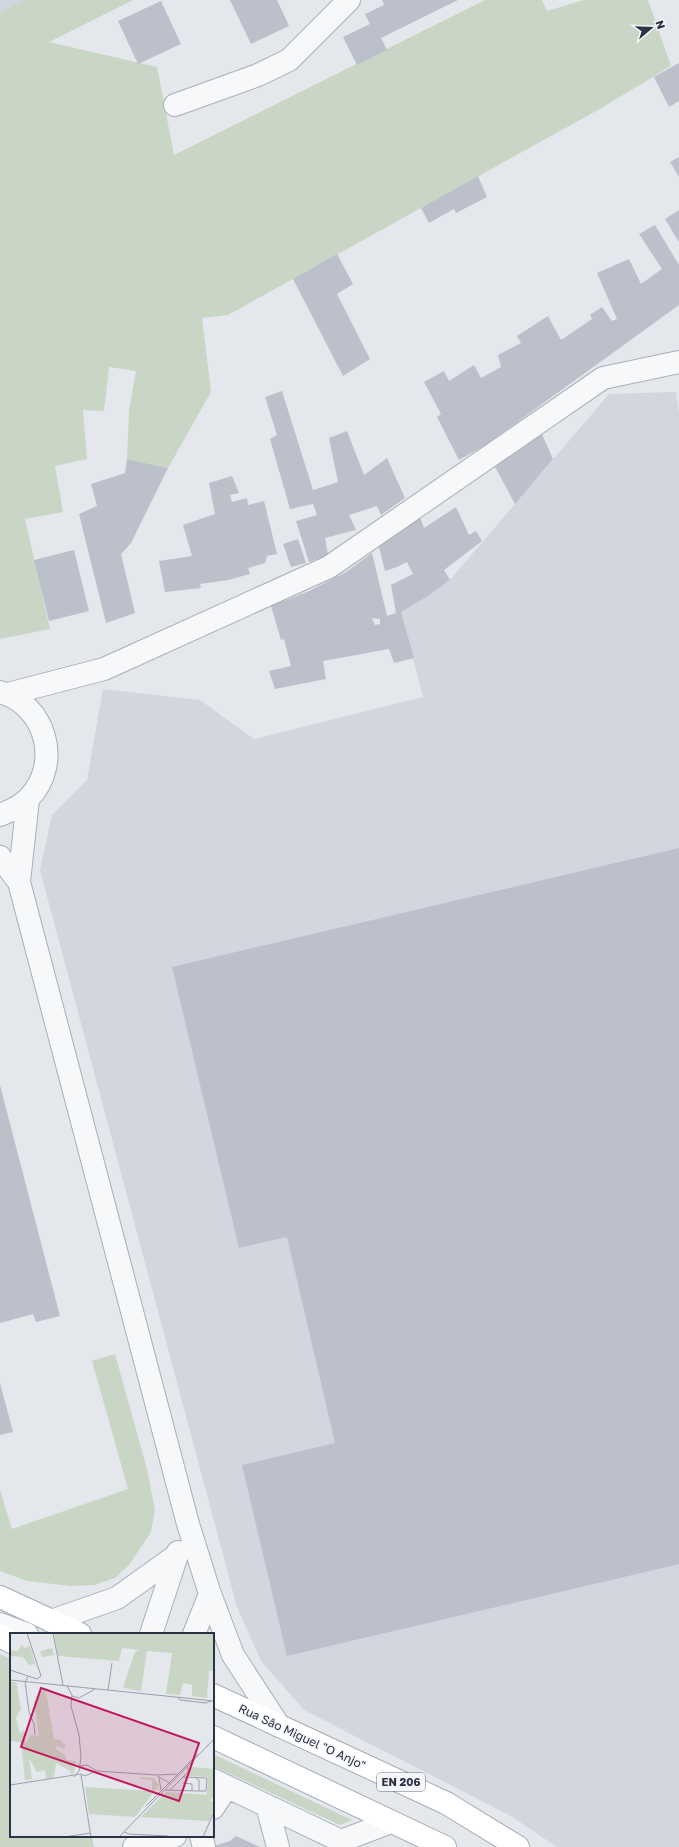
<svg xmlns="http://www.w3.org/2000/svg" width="679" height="1847" font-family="'Golos Text',sans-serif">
	<rect width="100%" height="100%" fill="#e4e7ec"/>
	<path fill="#d2d6de" d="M0 0H24L0 12Z
		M676 392 679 413V1847H557L511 1816 304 1710 261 1661 237 1607 40 870 52 815 87 780 103 689 200 700 254 739 423 697 401 612 428 596 450 580 609 394Z"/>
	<path fill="#c9d6c5" d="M24 0H133L49 42 157 67 174 155 485 0H542L547 11 584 0H648L671 66 598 110 228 315 202 318 211 392 168 468 127 459 129 411 136 371 109 367 104 411 83 410 87 459 55 466 63 512 25 519 50 629 0 639V12Z
		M115 1354 147 1469 155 1510 151 1532 129 1565 115 1578 94 1585 71 1586 27 1581 0 1571V1490L12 1529 128 1489 92 1361Z
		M0 1654 11 1659V1836H92L94 1847H0Z
		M213 1754 352 1820 340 1825 213 1766Z"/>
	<path fill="#bbc0ca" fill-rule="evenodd" d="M230 0H277L289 26 251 44Z
		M382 0H458L381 38 387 50 357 65 343 37 370 24 365 14 384 5Z
		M161 1 181 44 138 64 118 21Z
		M679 63V101L669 107 654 77Z
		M679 157V177L670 162Z
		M478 176 487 197 456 213 454 209 429 223 421 208Z
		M679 210V242L665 219Z
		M655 225 679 265V305L484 446 459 460 437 417 441 414 424 382 444 371 449 381 474 365 481 378 501 367 498 355 521 343 517 336 548 316 561 340 592 319 590 315 602 307 612 321 617 319 597 273 629 259 641 284 662 269 639 234Z
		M337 254 353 284 337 294 370 359 343 376 293 279Z
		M282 391 313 490 338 482 329 438 347 431 364 475 387 458 405 498 381 515 377 506 349 515 356 530 325 538 328 555 309 562 296 521 317 515 313 504 290 509 270 439 277 435 265 397Z
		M541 432 553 459 515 504 494 465Z
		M127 459 168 468 131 543 121 554 135 613 106 623 79 514 97 506 91 484 125 473Z
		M232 476 239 493 230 495 232 502 247 498 248 505 264 501 277 554 267 556 265 563 248 568 250 574 228 580 200 584 201 588 165 592 159 561 192 556 183 525 215 514 209 483Z
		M456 507 469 535 476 531 482 541 444 570 450 580 428 596 401 612 414 658 394 663 389 649 323 661 326 679 275 689 269 671 291 666 284 639 281 640 271 606 309 591 346 572 372 553 387 616 396 613 391 585 413 574 407 562 397 567 385 571 379 547 420 517 424 528ZM372 618 380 619V624L375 625Z
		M298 539 306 563 291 567 283 544Z
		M74 550 89 611 49 621 34 560Z
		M679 848V1564L287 1656 242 1465 335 1443 287 1237 239 1248 172 967Z
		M0 1085 60 1316 36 1322 33 1314 0 1323Z
		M0 1383 13 1432 0 1435Z
		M236 1836 260 1847H210L230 1841Z"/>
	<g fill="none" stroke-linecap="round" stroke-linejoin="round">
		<defs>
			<path id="minor" d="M175 105 258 75 289 60 349 0
				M0 692C46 705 62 763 29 798 21 806 11 811 0 815
				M8 694 104 669 329 567 603 378 679 362
				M28 799 19 882 188 1524 210 1594 233 1655 279 1726
				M0 857 19 882
				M51 1621 117 1598 177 1555
				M0 1624 27 1634
				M151 1634 178 1552
				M194 1634 210 1594
				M213 1780 341 1841 391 1822
				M267 1806 278 1847
				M213 1808 227 1787
				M201 1836 204 1847
				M134 1847 175 1836"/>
			<path id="major" d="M0 1597 80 1634
				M0 1636 11 1642
				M213 1695 446 1803 518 1847
				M213 1737 445 1847"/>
		</defs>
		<use href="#minor" stroke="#a9aeb7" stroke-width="24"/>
		<use href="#major" stroke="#a3abb8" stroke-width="24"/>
		<use href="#minor" stroke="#f7f8fa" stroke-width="22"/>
		<use href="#major" stroke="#fff" stroke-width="22"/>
	</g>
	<g text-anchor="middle" stroke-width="3" stroke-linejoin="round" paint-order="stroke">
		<rect fill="#f4f6f9" stroke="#676e7b" stroke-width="1" x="377" y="1773" width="48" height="18" rx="3"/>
		<g font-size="11" font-weight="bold" fill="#2b3445">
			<text x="401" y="1786">EN 206</text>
		</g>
		<g font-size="12" fill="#2b3445" stroke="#f4f6f9">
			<text transform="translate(302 1737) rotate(25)" y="4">Rua São Miguel "O Anjo"</text>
		</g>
	</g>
	<g transform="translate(10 1633)">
		<rect width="204" height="204" fill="#e4e7ec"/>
		<path d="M44 0H204V38H199L197 65 182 63V52L173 50 170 62 156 61 162 20 137 18 131 58 124 57 114 55V51L125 19 129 17 112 15 109 28 48 23ZM12 12 14 15 20 13 26 34 24 31 19 32 13 24 0 23V17L8 18ZM42 15 44 22 32 24 30 18ZM0 49H6L7 53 11 76 6 85 10 101 14 97 16 110 21 102 29 103 24 67H28V58H36L44 106 50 107 56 113 54 116 47 113 45 115 56 123V127L66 128 64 140 61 142 60 138 46 130 44 144 36 146 35 137 27 139 19 125 22 146 15 147 11 109 0 108ZM181 134 204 136V162L200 168 204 169V176L199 188 131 184 156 159 197 162 198 144 178 143ZM130 144 144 145 149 152 125 184 79 181 75 154 142 158V147L130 146Z" fill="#c9d6c5"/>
		<path fill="none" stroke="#9a9fa9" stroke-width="1" d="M43 0 53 52M0 37 18 43M0 47 204 68M15 48 19 79 24 91 25 102M16 48 18 43 27 46 31 43 17 0M57 53 62 62 61 73 69 102 71 124 69 138 64 144M98 57 102 30M62 63 69 65 85 56M168 65 170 67 196 70 201 68M70 133 77 132 87 138 147 142 167 141M71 142 81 204M147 143 160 150M173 144 197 145 196 158H189M149 145 151 157M173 150 182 151V157M0 152 71 141 75 143 86 138M155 157 189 158V147L186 145M160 157 178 139V134M136 173 188 121M114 199 119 201 158 203M54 204 81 200M109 204 204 106M193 204 204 179"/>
		<path fill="#c2185b" fill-opacity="0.15" stroke="#c2185b" stroke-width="2" d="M31 55 189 110 169 168 11 114Z"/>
		<rect width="204" height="204" fill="none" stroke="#2b3445" stroke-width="2"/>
	</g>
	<g transform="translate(651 28) rotate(71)" stroke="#f4f6f9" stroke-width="3" paint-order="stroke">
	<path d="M0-3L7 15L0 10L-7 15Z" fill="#2b3445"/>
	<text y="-6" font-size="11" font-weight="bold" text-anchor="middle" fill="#2b3445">N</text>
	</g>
</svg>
